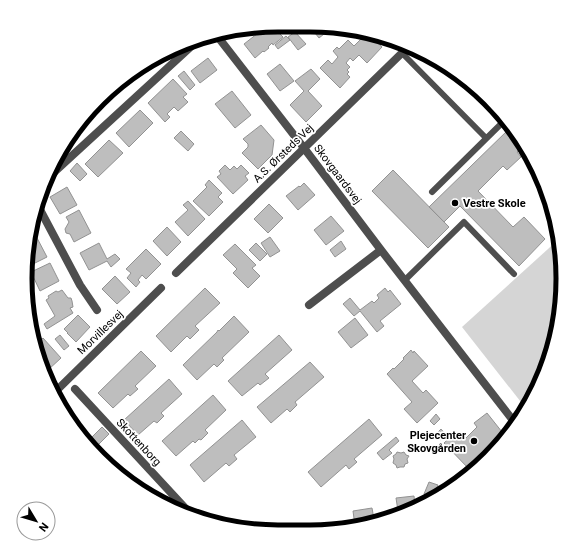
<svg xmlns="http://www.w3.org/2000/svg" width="588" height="557" font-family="Roboto,sans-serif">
	<rect width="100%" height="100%" fill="#fff"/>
	<path fill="#d5d5d5" d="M559 239 561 246 554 344 524 406 462 327Z"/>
	<path fill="#bebebe" stroke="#929292" d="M274 26 275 28 278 26 281 30 278 32 283 37 273 45 272 43 268 47 269 48 264 52 263 51 255 58 244 44 262 30 261 29Z
		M297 27 308 28 302 33Z
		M311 28 322 29 321 30 324 34 319 38Z
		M295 32 306 44 298 50 288 37Z
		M367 33 382 47 367 63 359 55 353 61 350 58 346 63 350 67 347 70 349 72 347 74 350 77 340 88 320 68 328 60 332 64 338 57 333 51 337 47 339 49 348 40 354 46Z
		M286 36 290 40 278 49 275 45Z
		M208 58 217 70 200 83 191 71Z
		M280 64 294 81 280 91 267 74Z
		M142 67 127 81 124 77Z
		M311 69 320 79 308 91 322 106 306 122 290 105 304 91 295 81Z
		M184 71 195 85 190 90 178 76Z
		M173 79 187 94 183 97 188 102 178 111 174 107 167 114 170 117 165 122 148 103Z
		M115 86 118 89 93 112 90 109 88 112V111Z
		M232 91 251 115 235 128 215 104Z
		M140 110 153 123 129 147 116 133Z
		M261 125 274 140 272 155 258 169 242 153 248 147V144L243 139Z
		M509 129 524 146 517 152 521 157 507 170 503 166 478 191 513 227 524 217 545 239 519 266 460 206 444 222 429 207Z
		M181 131 194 144 188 151 174 138Z
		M109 140 123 153 98 177 85 164Z
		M77 163 87 174 80 181 70 171Z
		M225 165 230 170 234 166 237 169 241 165 249 173 245 176 248 180 233 194 217 177 221 174 219 171Z
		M393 170 449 227 428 248 372 191Z
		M209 180 222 193 218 197 223 202 209 216 193 201 207 187 205 185Z
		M304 183 315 195 298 210 286 196 299 186 300 187Z
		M67 187 77 205 60 214 50 197Z
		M188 201 205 219 188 236 175 222 188 210 183 205Z
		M269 204 283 218 268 233 254 219Z
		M79 210 91 233 74 242 70 234 66 233 65 229 69 222 66 217Z
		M331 216 344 231 326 245 314 230Z
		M167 227 181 242 167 256 153 241Z
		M36 236 47 257 27 267V246L29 239Z
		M270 237 280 251 270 257 261 243Z
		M341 241 346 249 335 257 330 250Z
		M99 243 107 259 115 254 120 259 111 267 107 261 89 270 80 253Z
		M256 243 267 254 260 261 249 250Z
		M235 244 256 265 252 268 260 276 248 288 233 273 237 269 223 255Z
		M146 249 161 264 146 279 142 275 138 280 140 282 136 287 127 278 131 273 126 269Z
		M50 263 59 281 40 291 31 272Z
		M115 276 130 292 117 304 102 289Z
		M205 288 220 303 195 326 199 330 190 339 187 336 171 352 156 336Z
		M385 288 388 292 390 290 401 304 380 321 384 326 377 332 360 311 354 316 343 304 350 298 360 310 372 301 374 303 379 298 377 295Z
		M62 290 68 298H71L72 301 73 307 70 308 73 313 47 329 44 324 55 316 46 300 49 298 48 296 56 291 58 292Z
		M78 315 90 327 76 342 67 333H68L64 329Z
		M234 316 249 332 222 358 224 360 217 367 214 364 197 380 183 365 217 332 218 330 219 331Z
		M355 318 368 335 351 348 338 332Z
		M60 335 69 346 64 350 55 339Z
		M279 335 292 350 265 374 269 378 260 385 258 383 242 396 228 381Z
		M43 338 61 358 48 370 47 369 38 343Z
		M411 350 413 353 414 351 428 366 412 381 423 393 426 390 438 403 417 423 404 409 412 402 387 374 393 368 394 369 404 359 403 358Z
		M141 351 156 366 135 386 138 389 130 396 128 394 113 408 98 393Z
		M310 362 324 377 295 402 297 405 290 412 287 409 271 423 257 407Z
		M169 379 182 394 161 413 164 416 157 423 154 421 138 435 124 420Z
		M213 395 226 410 205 430 208 433 201 440 199 439 195 443 193 441 176 456 162 441Z
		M65 413H66L75 423 73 425Z
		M487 413 506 437 469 469 444 443 456 432 460 436 462 434 466 438 477 427 474 423Z
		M436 414 440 419 434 425 430 421Z
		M369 419 382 435 354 459 357 462 349 469 346 465 321 487 308 472Z
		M242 420 256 437 234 455 237 459 229 466 226 463 204 482 190 465Z
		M102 427 109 434 93 450 86 443Z
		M441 429 446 435 441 440 435 435Z
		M396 437 399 441 389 450 392 453 383 460 377 453Z
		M397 452 401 453 404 452 406 455 409 456 407 459 408 463 405 464 404 467H400L397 468 396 465 393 463 394 459 393 456 396 454Z
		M429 482 438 485 433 498 424 494Z
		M414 496 415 505 398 511 396 498Z
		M372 508 374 519 355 526 353 511Z"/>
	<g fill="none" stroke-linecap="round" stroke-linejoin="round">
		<path stroke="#4e4e4e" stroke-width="6" d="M402 53 486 138
			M432 192 503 122
			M405 280 464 222 514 274"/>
		<path stroke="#4e4e4e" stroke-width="8" d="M218 37 304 148 381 250 515 423
			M51 175 197 41
			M37 204 80 285 97 310
			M176 273 406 49
			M309 305 381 250
			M75 389 186 509
			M55 392 161 288"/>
	</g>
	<g fill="#000" stroke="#fff" stroke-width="1.5">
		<circle cx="455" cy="203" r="4"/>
		<circle cx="474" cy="441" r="4"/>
	</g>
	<g text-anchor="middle" stroke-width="3.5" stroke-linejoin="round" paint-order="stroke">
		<g font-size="11" fill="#000" stroke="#fff">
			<text transform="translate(283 153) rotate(-44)" y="4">A.S. Ørsteds Vej</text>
			<text transform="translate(338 174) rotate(53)" y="4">Skovgaardsvej</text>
			<text transform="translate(100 332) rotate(-44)" y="4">Morvillesvej</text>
			<text transform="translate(139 442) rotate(47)" y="4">Skottenborg</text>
		</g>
		<g font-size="11" font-weight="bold" fill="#000" stroke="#fff" text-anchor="start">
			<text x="463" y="207">Vestre Skole</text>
			<text x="466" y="439" text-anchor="end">Plejecenter<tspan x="466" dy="13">Skovgården</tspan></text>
		</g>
	</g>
	<path d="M0 0H588V557H0ZM278 32H310A246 246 0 0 1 556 278V279A246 246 0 0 1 310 525H278A246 246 0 0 1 32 279V278A246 246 0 0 1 278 32Z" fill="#fff" fill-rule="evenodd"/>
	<path fill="none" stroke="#000" stroke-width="5" d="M278 32H310A246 246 0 0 1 556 278V279A246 246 0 0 1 310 525H278A246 246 0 0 1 32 279V278A246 246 0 0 1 278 32Z"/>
	<g transform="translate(36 521) rotate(128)"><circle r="19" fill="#ffffff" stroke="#999999"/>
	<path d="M0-3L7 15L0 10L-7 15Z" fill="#000000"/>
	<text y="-6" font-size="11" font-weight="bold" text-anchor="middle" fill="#000000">N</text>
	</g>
</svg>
